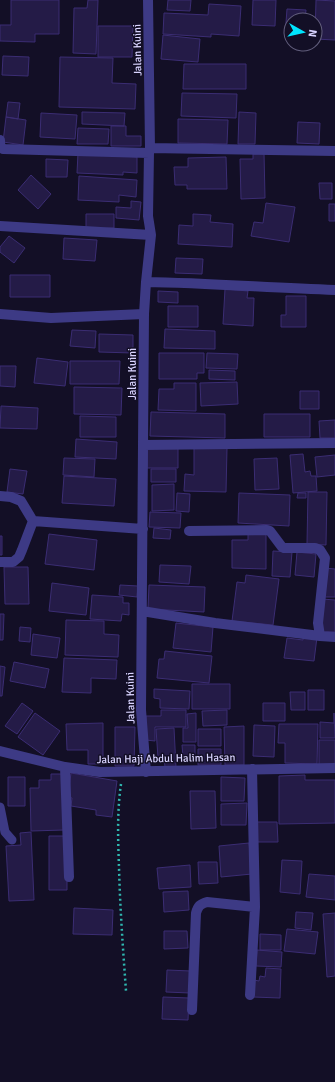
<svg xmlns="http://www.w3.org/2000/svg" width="335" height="1082" font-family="Signika,sans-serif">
	<rect width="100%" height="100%" fill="#130f26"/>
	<path fill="#241b47" stroke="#3b2d73" d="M11 0H59V34H35V42L0 41V25H11Z
		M88 0H98L96 54 73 53 74 8H87Z
		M168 0H191L190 11 167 10Z
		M253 0H276L275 26 252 25Z
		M316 0 335 1V40L315 39Z
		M209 4 241 6 239 36 211 34V37L163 34 164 13 208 15Z
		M287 9 306 10 305 20H291V36H285Z
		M98 26H133L132 57H98Z
		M163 35 200 39 198 62 161 59Z
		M3 56 29 57 28 76 2 75Z
		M60 57 113 58 112 83 136 84 135 109 59 107Z
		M184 64H246V89H183Z
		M182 93 237 94 236 118 181 116Z
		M8 102 20 103 18 119 6 117Z
		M82 112 125 113 124 126 82 124Z
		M239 112 256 113 255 144H238Z
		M41 113 77 115 75 139 40 137Z
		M6 117 26 120 23 145 3 142Z
		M178 119 228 120 227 144 178 143Z
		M298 122 320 123 319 144 297 143Z
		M111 126H126V136H141V146H111Z
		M78 128 109 129 108 144H77Z
		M78 153 137 157V173L123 172V175L77 173Z
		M264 153 265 198 241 199 240 159H253V154Z
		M226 157 227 189H187V185H175L174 167H188V158Z
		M46 159 68 160 67 177H46Z
		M31 175 51 194 38 209 18 190Z
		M79 176 137 180 136 197 119 195V202L78 200Z
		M319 183H332V199H320Z
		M131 201 141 202 139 220 116 218V207L131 208Z
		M266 203 295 207 289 242 251 236 254 222 263 223Z
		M329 204H335V221H329Z
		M86 214H114V228L86 229Z
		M193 214 211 215 210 222 233 224 232 247 178 244 179 225 193 226Z
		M9 236 25 248 14 263 0 252V247Z
		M64 238 97 240 95 261 63 259Z
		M176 258 203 259 202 274 175 273Z
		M10 275H50V297H10Z
		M225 289 248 291 247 298H254L253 326 223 324Z
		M158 291 178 292V303L158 302Z
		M286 296H306V327H281V315H286Z
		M168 306H198V327H168Z
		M165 329 215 331V349L164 348Z
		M72 330 96 331 95 348 70 346Z
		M99 334 133 335V353L99 352Z
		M159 353H204V373H197V379H159Z
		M207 353 238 354 237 369 206 368Z
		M37 358 68 362 65 386 34 383Z
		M70 361H120L119 384H70Z
		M0 366H16L15 387 0 386Z
		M209 370 235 371V380L209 379Z
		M237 382 238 404 201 406 200 383Z
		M174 383H196V411L158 410 159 389H174Z
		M74 387 122 388 121 415 74 414Z
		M300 391H319V409H300Z
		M1 406 38 408 37 429 0 428Z
		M151 412 225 414V438L150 436Z
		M264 414H310V437H264Z
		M80 416 116 417V437H80Z
		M335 420V438H320L319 421Z
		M76 439 117 442 116 459 75 457Z
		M194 447 227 448 226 492 184 491 185 474 194 475Z
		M147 448H178V468H147Z
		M303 454 305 472 310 471 311 476H316L317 491 293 493 290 455Z
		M335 455V475L317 477 315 457Z
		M64 458 95 459 94 477 63 475Z
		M277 458 279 489 255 490 254 459Z
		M10 469 27 471 23 494 7 492Z
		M151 469H176V482H151Z
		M64 476 116 479 114 506 62 503Z
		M174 484V510L152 511V485Z
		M308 492H327L326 545 307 544Z
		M177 493 190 494 189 512 176 511Z
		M239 493 290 495 289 526 238 523Z
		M298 493H306V498H297Z
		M150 512 181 513 180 528 149 527Z
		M154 528 171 530 170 539 153 538Z
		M49 534 97 540 94 570 45 564Z
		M248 534H266V569L232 568V540H248Z
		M0 536H2V555H0Z
		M273 551 292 552 290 577 272 576Z
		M297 552 316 554 314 577 295 575Z
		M160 565 191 566 189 584 159 582Z
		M4 567H28L29 604H5Z
		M325 568 335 569V597H324Z
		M246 575 279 579 273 625 232 621 237 582 245 583Z
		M52 583 89 588 86 615 49 611Z
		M120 585 138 586 137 597 119 595Z
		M149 585 205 587 204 612 148 609Z
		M92 595 123 597V603H129V615L122 614 121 621 90 619Z
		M322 599 335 600V632H320Z
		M0 614H4L3 640H0Z
		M66 620 104 621V634L119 635 118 657 65 655Z
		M176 623 213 627 211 652 173 648Z
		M20 627 31 628 30 642 19 641Z
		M33 634 60 638 57 658 31 655Z
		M303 635 317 637 314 661 284 658 287 638 303 640Z
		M165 651 212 656 209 683 157 678 159 659H164Z
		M64 658 117 660 116 679 91 678V693L62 692Z
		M14 662 49 669 45 688 10 681Z
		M0 666 5 667 2 696H0Z
		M192 684H230V709H192Z
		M154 689 190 691 189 709 160 708V699L154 698Z
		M308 690H324V710H308Z
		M290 692H305V710H291Z
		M22 703 33 711 17 734 5 726Z
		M263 703H285V721H263Z
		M161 710H186V727H155V741L146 740V716H161Z
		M227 710V725L203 726 202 711Z
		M35 713 60 731 43 755 18 737Z
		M196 713V742H183V728H188L187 714Z
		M334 713 335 738H320V722L334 723Z
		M103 723V764H88V750H67L66 724Z
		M279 724H318L317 764 285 763V743H278Z
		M254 725 275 726 274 757 253 756Z
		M244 726V765H225L224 727Z
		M115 727H135L134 766H115Z
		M174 728 176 767H165L164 758H158L156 729Z
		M198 729H221V746H198Z
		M319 740H335V765H319Z
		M182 745H195V757H183Z
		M198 749H221V765H198Z
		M71 773 117 781 112 817 96 815V810L71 806 72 798 68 797Z
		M51 774H63L64 830 31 831 30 788H39V780H51Z
		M305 775V780H335V823L279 824V776Z
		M8 777H25V806H8Z
		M221 777 245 778 244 801H221Z
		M190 791H215L216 828 191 829Z
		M247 803 246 825H221V804Z
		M257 822H277L278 842H257Z
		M31 832 34 900 9 901 6 846 21 845 20 833Z
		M49 836H67V890H49Z
		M249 843 252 874 221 877 219 846Z
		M282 860 302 861 300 894 280 892Z
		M198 862H217L218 883 199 884Z
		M190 865 191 887 159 889 157 868Z
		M309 874 335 876V900L306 897Z
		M188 891 189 910 164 912 163 892Z
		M74 908 113 910 112 935 73 934Z
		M296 912 313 913 311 930 295 928Z
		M335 913V976L327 977 323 914Z
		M287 929 318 932 315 954 284 951Z
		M164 931H187L188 948 164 949Z
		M260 934 281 935V950H260Z
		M257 950 282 952 281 967 256 966Z
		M266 968 281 969 280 998 253 997 254 980 259 981 260 976 265 977Z
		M167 970 191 971 190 993 166 992Z
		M163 997 189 998 188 1020 162 1019Z"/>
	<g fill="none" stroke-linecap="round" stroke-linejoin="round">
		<path stroke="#2fb8b0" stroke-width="2.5" stroke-dasharray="2 3" stroke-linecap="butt" d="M121 784C117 811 118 840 119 867 120 908 123 949 126 991"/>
		<path stroke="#3d3a85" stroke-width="9" d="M0 807 5 832 12 840"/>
		<path stroke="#3d3a85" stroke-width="10" d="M0 140V145L3 149 149 153
			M150 148 335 151
			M0 226 151 235
			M146 282C209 283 272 288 335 290
			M0 314 51 318 144 314
			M143 445 335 443
			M0 496 11 497 21 501 33 521
			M189 531 267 530 270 531 282 547 284 548H315L320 550 325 558 318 623 320 636 335 637
			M0 562H13L19 557 22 550 33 521 143 529
			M142 611 215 623 320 636
			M0 751 65 767 100 772 335 768
			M65 767 69 877
			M146 772 141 710 144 314 146 282 151 235 148 216 149 153 150 148 148 0
			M250 995 255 907 252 769
			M192 1010 196 913C198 906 200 904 207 902L255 907"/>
	</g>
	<g text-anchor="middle" stroke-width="3" stroke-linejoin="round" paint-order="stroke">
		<g font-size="11" fill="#d9d4ff" stroke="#130f26">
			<text transform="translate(137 50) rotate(-91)" y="4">Jalan Kuini</text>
			<text transform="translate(132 374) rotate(-90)" y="4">Jalan Kuini</text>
			<text transform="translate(130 698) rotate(-91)" y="4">Jalan Kuini</text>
			<text transform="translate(166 758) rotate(-1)" y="4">Jalan Haji Abdul Halim Hasan</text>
		</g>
	</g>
	<g transform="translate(303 32) rotate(98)"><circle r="19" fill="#130f26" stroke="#625e7d"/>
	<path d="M0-3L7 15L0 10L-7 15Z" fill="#00e5ff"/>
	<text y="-6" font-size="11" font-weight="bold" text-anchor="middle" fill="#d9d4ff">N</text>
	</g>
</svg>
